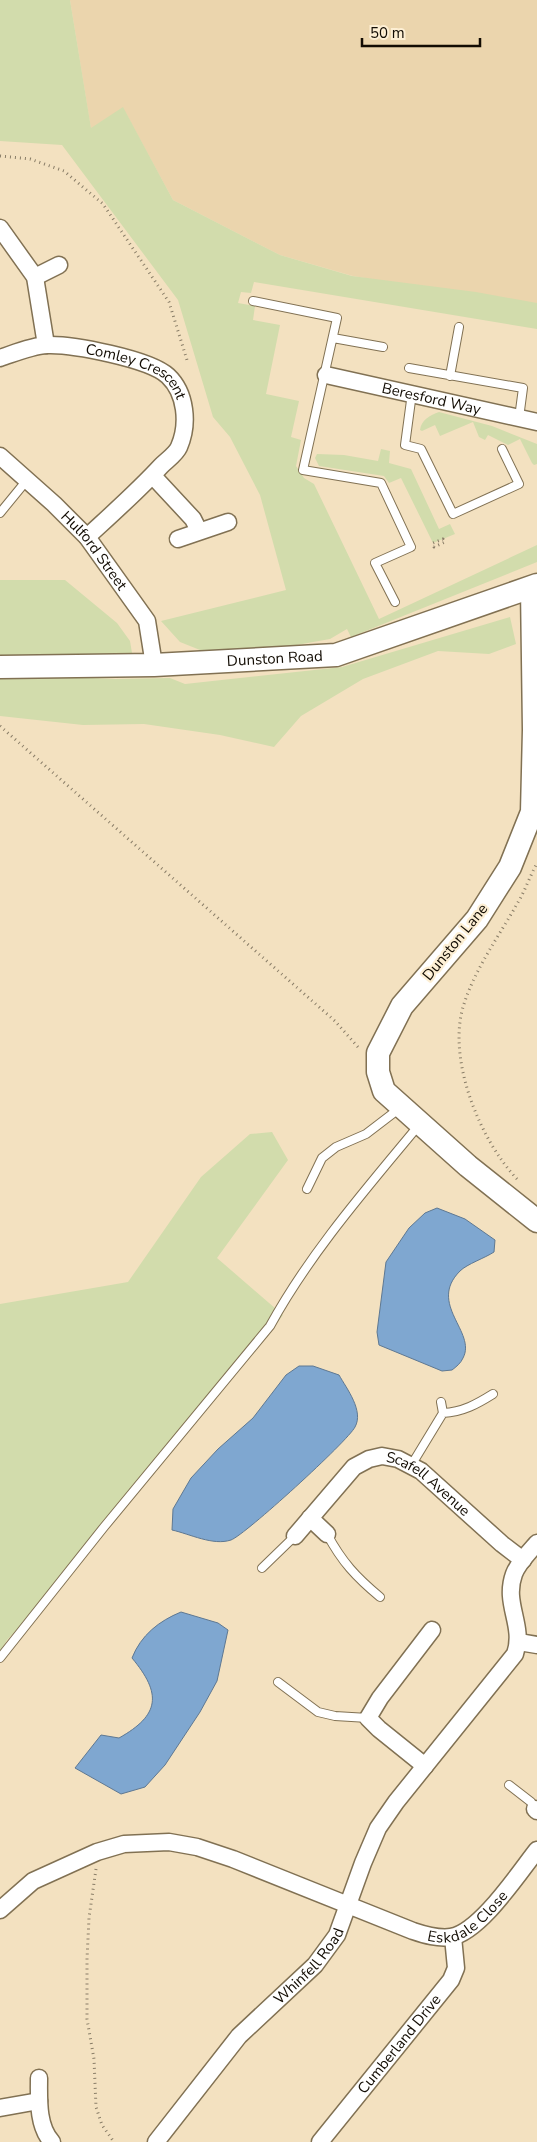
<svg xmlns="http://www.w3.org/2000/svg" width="537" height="2142" font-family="'Nunito Sans',sans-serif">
	<rect width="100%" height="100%" fill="#f3e1c0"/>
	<path fill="#ebd5ad" d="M70 0H537V307L353 276 280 255 173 200 123 108 91 129Z"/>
	<path fill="#d2dcac" d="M0 0H70L91 128 123 107 173 200 280 255 352 276 476 292 537 303V329L254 282 251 293 241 292 238 303 255 306 253 320 280 325 266 394 299 401 291 437 301 440 296 466 304 478 314 484 379 619 537 545V562L351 637 347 629 330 639 274 649 205 652 180 642 161 621 286 590 260 495 230 437 213 417 178 300 62 145 0 141Z
		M439 412 492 426 537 444V464L534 465 532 463 520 439 508 445 488 435 485 440 479 437 473 422 440 436 435 425 422 431 420 430C421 420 430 415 439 412Z
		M381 449 390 451 389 463 411 469 439 529 450 524 455 534 433 543 401 478 389 483 384 476 319 466 315 458 317 454 344 455 378 461Z
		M0 580H65L117 623 130 641 132 653 114 661 0 662Z
		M510 617 516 644 489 654 438 651 363 679 301 716 274 747 220 735 144 724 83 725 0 716V674L116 679 170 678 185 684 342 667Z
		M272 1132 288 1160 217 1258 283 1315 258 1348 67 1567 27 1619 7 1640 0 1652V1304L128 1282 201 1177 250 1134Z"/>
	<path fill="#7fa7d0" stroke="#5e7892" d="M437 1208 465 1219 495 1240 494 1252C485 1258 467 1264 460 1271 427 1304 477 1332 463 1358 461 1363 456 1367 452 1370L442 1371 379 1345 377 1332 386 1262 409 1228 425 1213Z
		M299 1366H313L339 1375C347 1389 364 1411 355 1427 348 1441 245 1535 231 1540 213 1546 190 1534 172 1530L173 1509 191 1478 218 1449 253 1418 286 1375Z
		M181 1612 218 1623 228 1630 217 1681 200 1712 165 1765 145 1787 121 1794 75 1768 101 1735 119 1738C160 1715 162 1694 132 1658 141 1635 159 1621 181 1612Z"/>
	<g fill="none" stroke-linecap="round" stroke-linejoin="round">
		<defs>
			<path id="lane" d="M253 301 337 318 303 470 381 483 411 547 375 563 395 602
				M333 338 383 347
				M409 368 523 388 519 418
				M450 376 459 327
				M412 393 405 445 421 449 453 514 519 484 502 449
				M0 513 27 480
				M307 1189 322 1158 336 1147 366 1134 400 1108
				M443 1413C463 1412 477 1404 493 1394
				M412 1464 443 1413 441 1402
				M327 1534C342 1562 356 1577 380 1597
				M262 1568 295 1536
				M0 1658 104 1527 270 1326C310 1253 366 1189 419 1125
				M278 1682 318 1712 335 1716 368 1718
				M509 1785 531 1802 535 1809"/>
			<g id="street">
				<path d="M0 228 35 277 46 345"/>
				<path d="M35 277 59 265"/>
				<path id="s1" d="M0 358C15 353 31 346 47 345 72 344 150 359 168 376 186 393 189 424 179 447 176 454 167 460 161 466 138 491 112 514 87 537"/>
				<path id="s2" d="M326 375 537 422"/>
				<path id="s3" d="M0 456 54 504 87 537 147 621 154 665"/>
				<path d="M153 476 193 519 199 531"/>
				<path d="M178 539 228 522"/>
				<path d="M310 1518 327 1534"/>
				<path id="s4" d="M295 1536 354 1467 369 1459 382 1456 398 1459 421 1471 502 1544 523 1560"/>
				<path d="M519 1642 537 1645"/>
				<path d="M425 1766 379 1729 368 1718 380 1698 432 1630"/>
				<path d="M535 1809 537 1811"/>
				<path id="s5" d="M0 1910 33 1881 97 1852 124 1844 169 1842 197 1847 233 1859 413 1931C425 1935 438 1939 451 1937 480 1932 518 1874 537 1850"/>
				<path d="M39 2078C39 2098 37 2126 52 2142"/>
				<path d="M0 2108 39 2101"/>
				<path id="s6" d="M156 2142 239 2036 315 1965 337 1935 363 1863 378 1828 396 1802 515 1654C525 1625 503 1604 514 1574 518 1563 529 1552 537 1543"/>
				<path id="s7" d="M320 2142 451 1980 456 1968 453 1937"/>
			</g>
			<g id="secondary">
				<path d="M532 588 534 730 532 812 510 867 477 919 402 1006 378 1053V1072L384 1091 468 1166 537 1221"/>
				<path id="s8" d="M0 667 154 665 336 655 537 585"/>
			</g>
		</defs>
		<use href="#lane" stroke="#817153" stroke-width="10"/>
		<use href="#street" stroke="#817153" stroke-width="19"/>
		<use href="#secondary" stroke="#817153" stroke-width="25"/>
		<path stroke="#897d67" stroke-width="3" stroke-dasharray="1 4" stroke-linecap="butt" d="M0 156 30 159 64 171 103 204 169 302 187 360
			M443 539 445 542 434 547 433 543Z
			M0 726 335 1021 358 1047 361 1048
			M517 1179C480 1140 446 1058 464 1004 475 969 499 936 517 904 525 891 530 876 537 863
			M96 1869 89 1918 87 1959V2019L94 2059 96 2107 102 2125 114 2142"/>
		<use href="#lane" stroke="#fff" stroke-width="8"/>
		<use href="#street" stroke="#fff" stroke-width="16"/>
		<use href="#secondary" stroke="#fff" stroke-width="22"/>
	</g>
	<g text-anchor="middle" stroke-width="4.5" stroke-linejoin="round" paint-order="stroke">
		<g font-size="15" fill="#120c03" stroke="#fdefd4">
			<text dy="5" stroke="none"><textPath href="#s1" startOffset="145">Comley Crescent</textPath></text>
			<text dy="5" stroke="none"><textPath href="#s2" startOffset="108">Beresford Way</textPath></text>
			<text dy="5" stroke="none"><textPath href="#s3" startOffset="134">Hulford Street</textPath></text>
			<text dy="5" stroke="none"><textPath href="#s8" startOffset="275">Dunston Road</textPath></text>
			<text transform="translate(455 942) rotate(-51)" y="5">Dunston Lane</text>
			<text dy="5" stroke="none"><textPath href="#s4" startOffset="176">Scafell Avenue</textPath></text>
			<text dy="5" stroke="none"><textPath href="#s5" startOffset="510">Eskdale Close</textPath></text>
			<text dy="5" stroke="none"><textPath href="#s6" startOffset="234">Whinfell Road</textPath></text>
			<text dy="5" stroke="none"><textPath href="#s7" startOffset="126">Cumberland Drive</textPath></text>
		</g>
	</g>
	<path d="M362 38v8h118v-8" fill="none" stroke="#120c03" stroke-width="2.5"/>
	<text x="370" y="38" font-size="15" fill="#120c03" stroke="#fdefd4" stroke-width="4" paint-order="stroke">50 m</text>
</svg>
